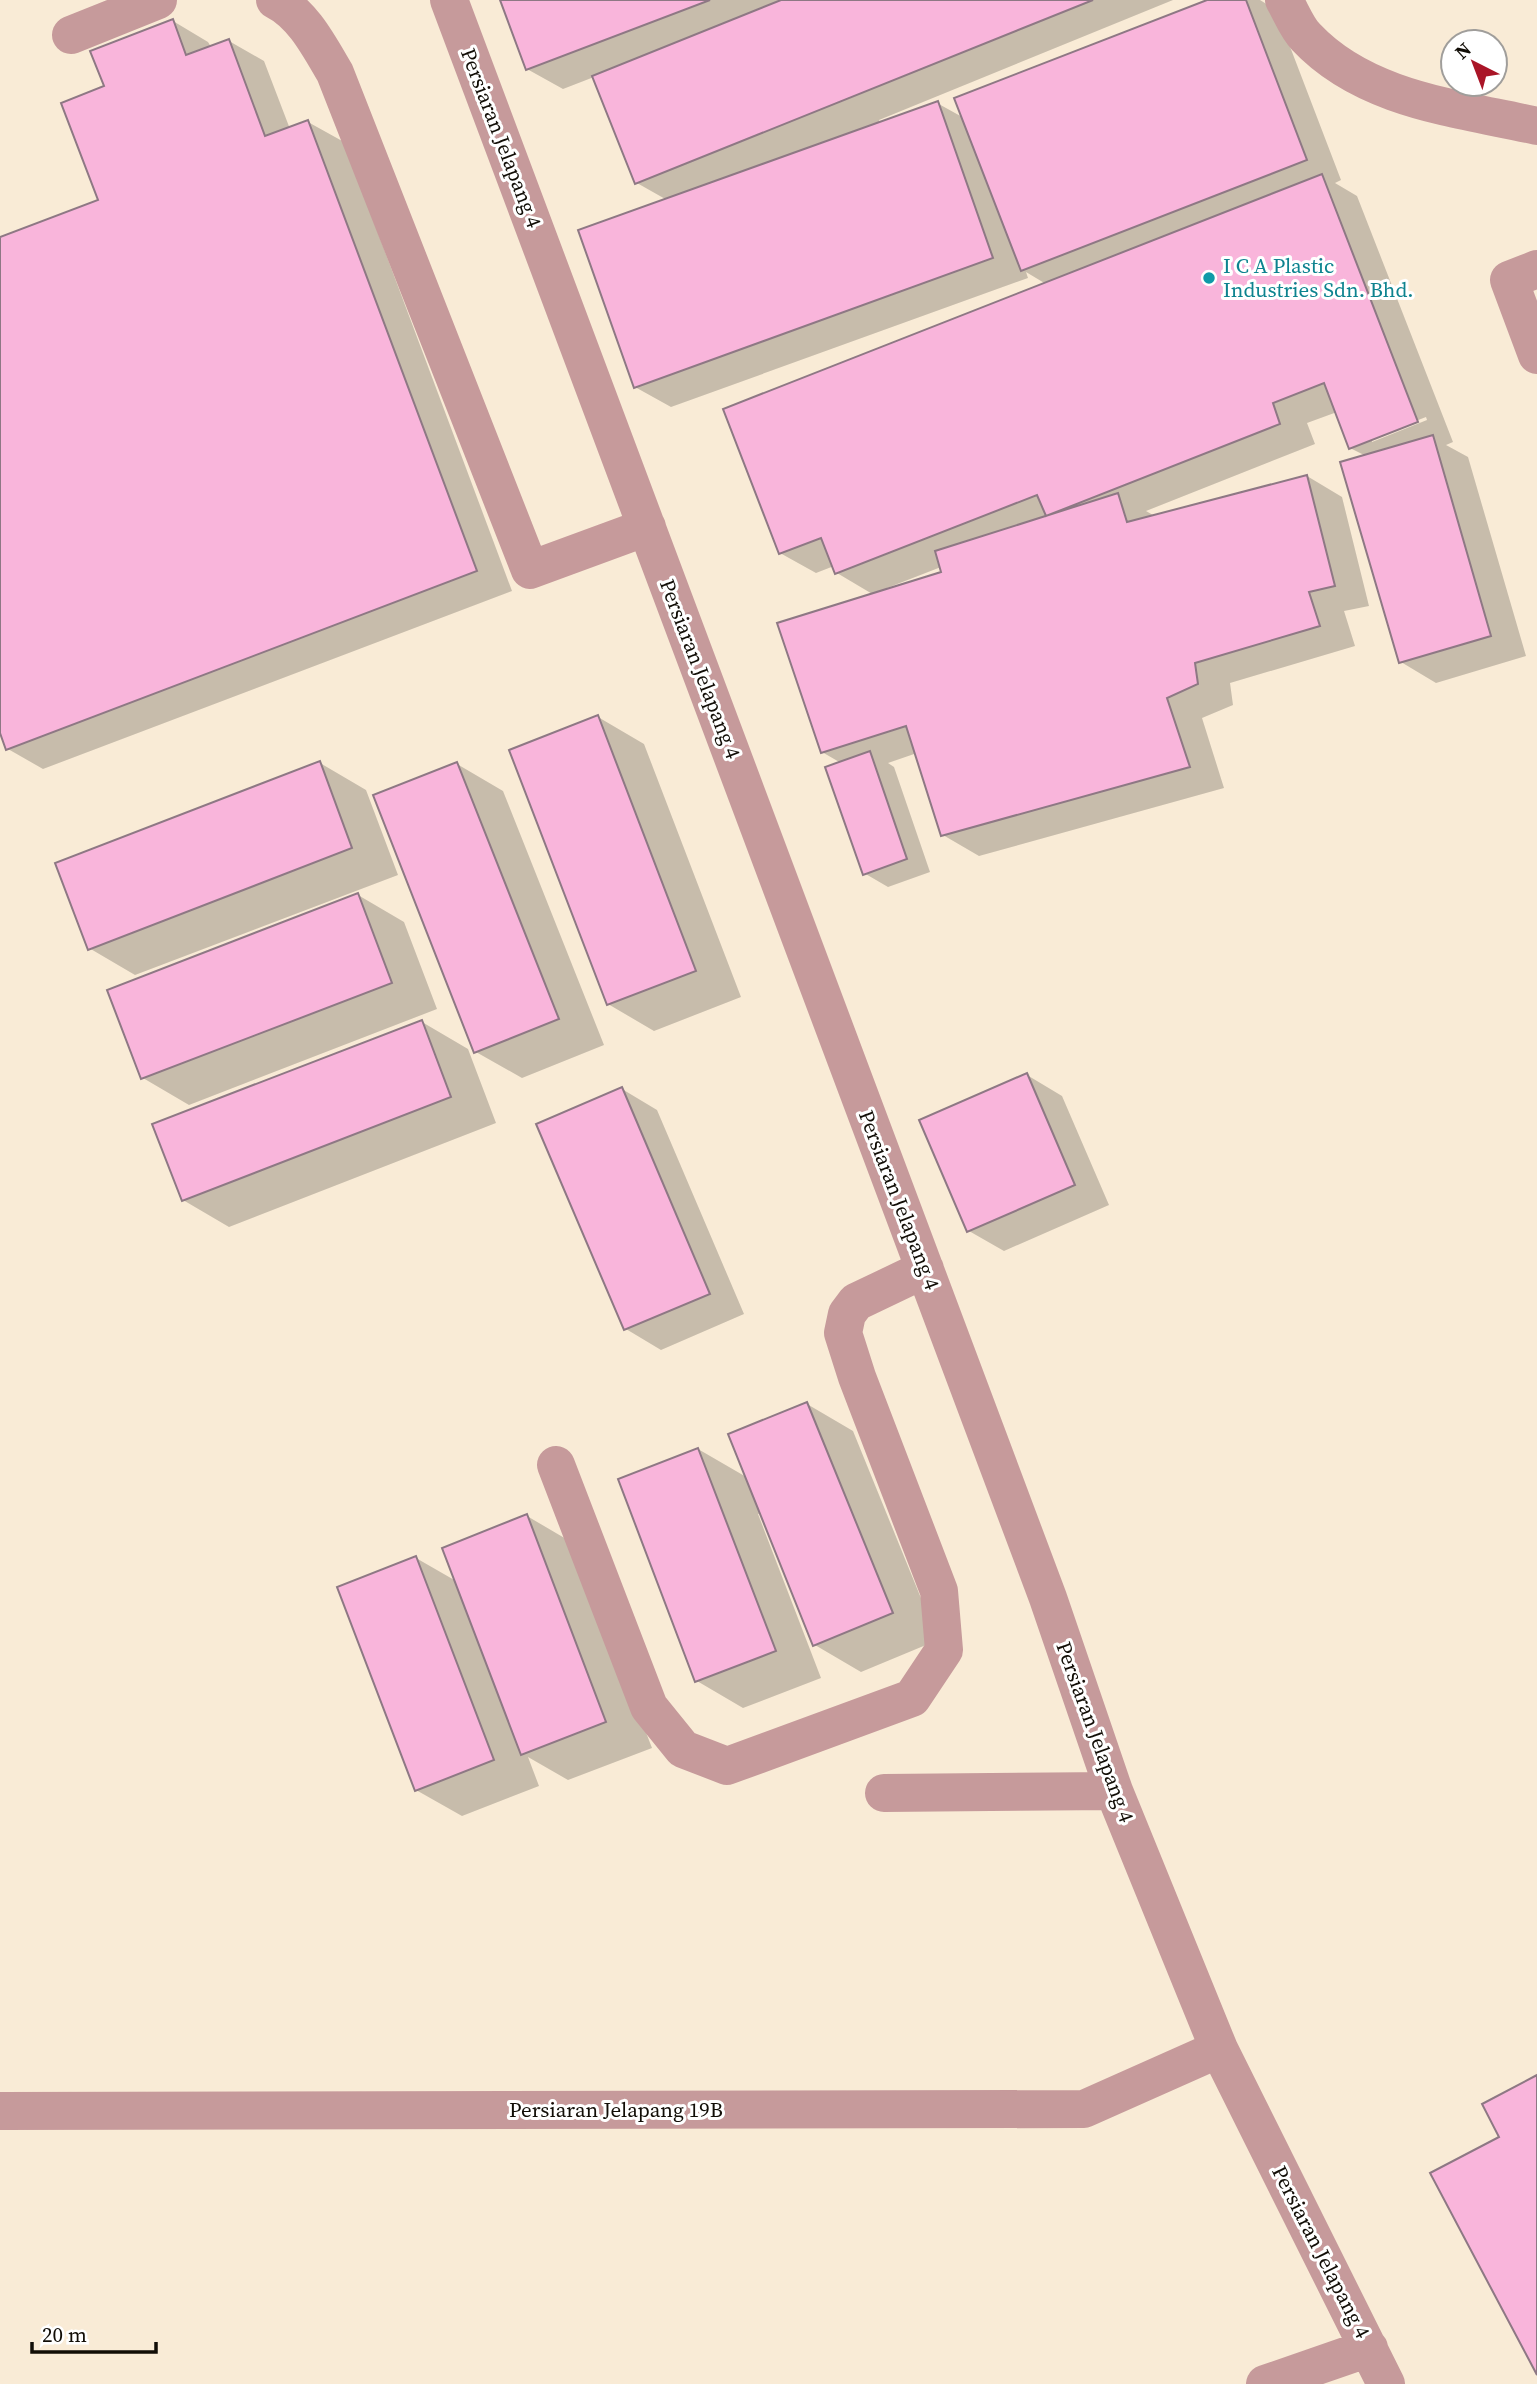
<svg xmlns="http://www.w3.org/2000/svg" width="1537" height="2384" font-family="'Source Serif 4',serif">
	<rect width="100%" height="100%" fill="#f9ebd6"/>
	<path fill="#0003" fill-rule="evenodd" d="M502 0H1173L879 120 880 123 937 103 964 118 1212 0H1260L1276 10 1341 180 1335 183 1357 196 1453 442 1446 445 1468 457 1526 656 1436 683 1401 662 1366 456 1350 448 1337 412 1307 423 1315 444 1146 511 1153 515 1307 476 1342 497 1369 606 1344 611 1355 646 1230 683 1233 705 1202 718 1224 788 979 856 943 835 917 753 888 763 894 767 930 872 888 887 864 873 841 763 822 752 874 595 837 573 834 566 816 573 780 553 1046 284 1026 272 1028 278 671 407 635 387 667 200 637 183 594 77 563 89 527 69ZM1426 417 1427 420 1372 442V438ZM941 567 943 573 888 591 887 588Z
		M173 21 208 42 211 47 229 41 264 61 290 129 308 122 344 142 512 591 43 769 8 749 0 728V239L100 201 106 87Z
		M598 717 644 744 741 997 654 1031 608 1004Z
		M320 763 366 790 398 875 135 975 89 948Z
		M457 764 503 791 604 1045 522 1078 476 1052Z
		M358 895 404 922 437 1009 189 1105 143 1078Z
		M422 1022 468 1049 496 1123 229 1227 183 1200Z
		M1027 1075 1062 1096 1109 1205 1004 1251 969 1231Z
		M622 1089 657 1110 744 1314 661 1350 626 1329Z
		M807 1404 853 1431 938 1640 861 1672 815 1645 762 1513 758 1514 821 1678 743 1708 697 1681 698 1449 748 1478Z
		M527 1516 573 1543 652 1748 568 1780 528 1757 539 1786 462 1816 416 1790V1558L456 1581Z"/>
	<path fill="#f9b5db" stroke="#8e7884" stroke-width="2" d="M500 0H710L526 70Z
		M781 0H1093L635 184 592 76Z
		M1207 0H1246L1307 160 1021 271 954 98Z
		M173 19 186 55 229 39 265 136 308 120 477 571 6 750 0 733V237L98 200 61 103 104 86 90 51Z
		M938 101 993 258 634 388 578 230Z
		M1322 174 1418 422 1349 449 1324 383 1273 403 1280 424 1046 516 1037 495 835 574 821 538 779 554 723 409Z
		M1433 435 1491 636 1399 663 1340 462Z
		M1307 475 1335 586 1309 592 1320 626 1195 663 1198 684 1167 698 1190 767 941 836 906 726 821 753 777 623 941 572 935 551 1118 493 1127 522Z
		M598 715 696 971 607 1005 509 750Z
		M870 751 907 859 863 875 825 767Z
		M320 761 352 848 88 950 55 863Z
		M457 762 559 1019 474 1053 373 795Z
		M358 893 392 983 141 1079 107 990Z
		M422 1020 451 1097 182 1201 152 1124Z
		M1027 1073 1075 1185 967 1232 919 1120Z
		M622 1087 710 1294 624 1330 536 1124Z
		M807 1402 893 1613 813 1646 728 1434Z
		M698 1448 776 1651 695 1682 618 1479Z
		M527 1514 606 1722 521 1755 442 1548Z
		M416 1556 494 1760 415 1791 337 1587Z
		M1537 2075V2375L1430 2173 1499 2137 1482 2104Z"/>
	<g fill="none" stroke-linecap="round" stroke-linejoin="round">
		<path stroke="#c69a9b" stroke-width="38" d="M275 0C303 14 319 46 335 73L530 570 647 527
			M449 0 1048 1598 1114 1791 1219 2049 1386 2384
			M1284 0C1291 12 1297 28 1306 37 1365 100 1457 108 1537 126
			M71 35 158 0
			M1537 269 1509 280 1537 355
			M556 1465 649 1707 683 1749 727 1766 912 1698 944 1650 939 1591 857 1377 843 1333 847 1314 856 1302 925 1269
			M884 1793 1114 1791
			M0 2111 1084 2109 1219 2049
			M1265 2384 1369 2348"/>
	</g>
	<circle fill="#0f9aa8" stroke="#fff" stroke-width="2.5" cx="1209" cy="278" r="7"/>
	<g text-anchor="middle" stroke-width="6" stroke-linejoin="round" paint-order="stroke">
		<g font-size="21" fill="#110d06" stroke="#fff">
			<text transform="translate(501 138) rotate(69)" y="7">Persiaran Jelapang 4</text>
			<text transform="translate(700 669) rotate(69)" y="7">Persiaran Jelapang 4</text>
			<text transform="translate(899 1200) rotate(69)" y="7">Persiaran Jelapang 4</text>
			<text transform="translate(1095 1732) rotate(70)" y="7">Persiaran Jelapang 4</text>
			<text x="616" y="2117">Persiaran Jelapang 19B</text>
			<text transform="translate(1321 2252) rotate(63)" y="7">Persiaran Jelapang 4</text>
		</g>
		<g font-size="21" fill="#0d838f" stroke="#fff" text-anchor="start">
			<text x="1223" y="273">I C A Plastic<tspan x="1223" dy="24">Industries Sdn. Bhd.</tspan></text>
		</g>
	</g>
	<g transform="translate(1474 63) rotate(318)"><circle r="33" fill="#ffffff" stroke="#a09e9b" stroke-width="2"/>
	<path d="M0-5L12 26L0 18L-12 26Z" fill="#aa1527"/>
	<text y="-10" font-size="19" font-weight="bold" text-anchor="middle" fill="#110d06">N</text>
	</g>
	<path d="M32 2342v10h124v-10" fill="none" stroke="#110d06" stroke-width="3.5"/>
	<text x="42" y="2342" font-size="21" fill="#110d06" stroke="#ffffff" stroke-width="5" paint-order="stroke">20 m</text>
</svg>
